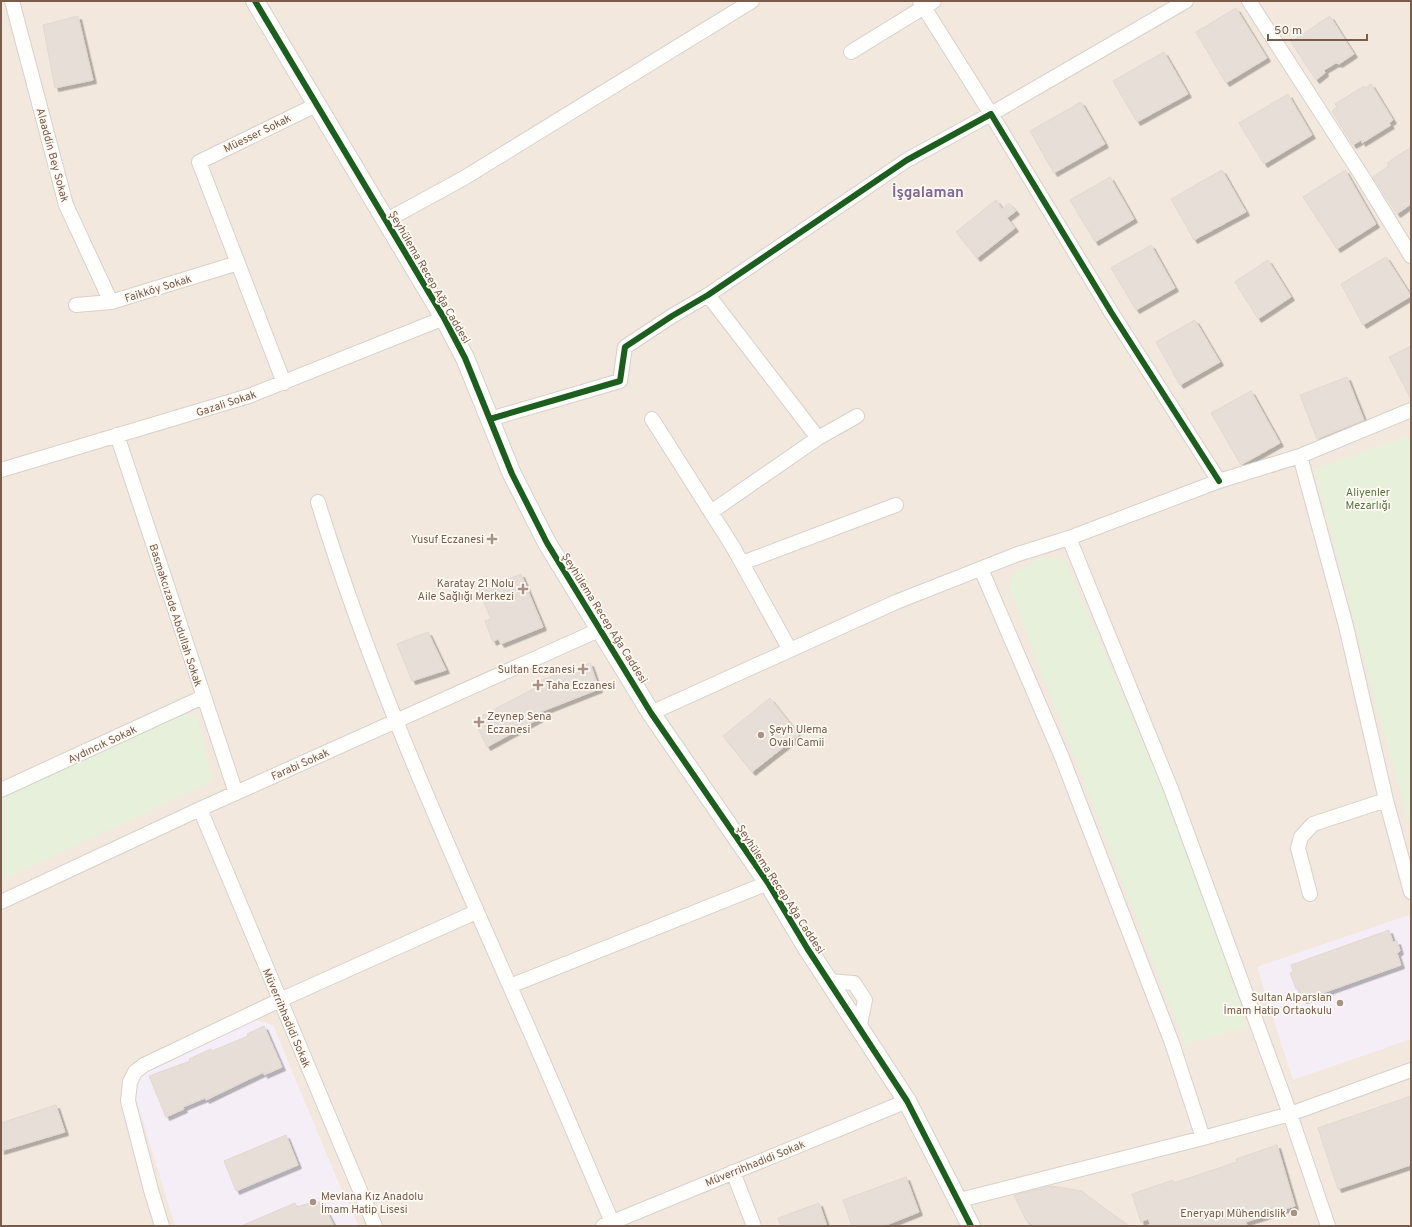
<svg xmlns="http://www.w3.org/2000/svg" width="1412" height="1227" font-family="Overpass,sans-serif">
	<defs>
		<filter id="shadow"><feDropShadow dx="3.5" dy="3.5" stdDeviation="0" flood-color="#0004"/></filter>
	</defs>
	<rect width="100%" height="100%" fill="#f9f5f0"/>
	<path fill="#f2e8de" d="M1 1H1411V1226H1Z"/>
	<path fill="#f6eef6" d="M1409 915 1411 924V1039L1293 1080 1257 967Z
		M256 1020 273 1025 337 1179 359 1226H175L131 1082 135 1071Z"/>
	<path fill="#e7f0db" d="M1411 435V830L1368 674 1315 469Z
		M1039 558H1058L1065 561 1159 779 1204 894 1247 1027 1185 1044 1010 589 1013 574Z
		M184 714 197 717 212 774 209 783 1 880V798L81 759Z"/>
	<path fill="#e6ded7" stroke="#e2d8d2" filter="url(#shadow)" d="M1236 8 1267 58 1226 83 1196 32Z
		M78 16 93 80 55 88 43 25Z
		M1330 16 1354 54 1339 64 1336 63 1324 70 1325 73 1316 80 1291 42Z
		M1164 52 1188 94 1137 122 1113 81Z
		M1371 84 1393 120 1389 123 1391 125 1362 143 1361 140 1353 145 1332 111 1337 107 1335 104 1364 86 1365 88Z
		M1288 94 1312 135 1264 164 1239 123Z
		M1081 102 1105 144 1054 173 1030 131Z
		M1411 147V204L1397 214 1373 177 1389 166 1387 163Z
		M1222 170 1246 212 1194 240 1171 199Z
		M1345 170 1376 224 1337 249 1303 197Z
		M1110 177 1134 219 1095 242 1070 200Z
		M996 200 1002 209 1009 203 1016 211 1007 218 1015 228 977 258 956 232Z
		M1151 245 1175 288 1136 310 1111 268Z
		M1386 257 1411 296 1363 325 1341 284Z
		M1268 260 1291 297 1258 319 1235 282Z
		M1195 320 1220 362 1180 385 1156 342Z
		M1411 346V399L1389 357Z
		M1347 377 1364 420 1317 439 1300 395Z
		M1251 391 1280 443 1241 465 1211 413Z
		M521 574 543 627 501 644 498 639 493 642 485 621 491 619 479 591Z
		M428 632 446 670 412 681 397 644Z
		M590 663 599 689 538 713 540 718 487 747 474 720 535 688 533 683Z
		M770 698 799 735 752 772 723 736Z
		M1389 930 1393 942 1397 941 1400 951 1397 953 1401 965 1303 1000 1298 988 1296 989 1290 973 1293 972 1291 965Z
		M264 1026 282 1067 264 1075V1072L206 1100 205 1098 183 1107 184 1109 166 1117 149 1076 190 1061 189 1059 211 1049 212 1051 248 1036 247 1034Z
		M1411 1096V1165L1338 1189 1318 1128Z
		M56 1105 65 1132 1 1151V1123Z
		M286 1135 298 1165 236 1191 224 1161Z
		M1277 1145 1295 1206 1246 1222 1247 1226H1151L1148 1219 1141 1222 1132 1194 1173 1180 1174 1183 1237 1162 1236 1159Z
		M906 1177 919 1212 884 1226H852L843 1200Z
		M1051 1186 1081 1191 1129 1226H1033L1026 1220 1014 1195Z
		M315 1201 319 1202 322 1210H326L334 1226H241L295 1203 297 1207Z
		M819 1203 827 1226H781L778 1218Z"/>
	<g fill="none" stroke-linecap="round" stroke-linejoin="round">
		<defs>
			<path id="minor" d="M12 1 66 205 111 302
				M920 1 991 114 1186 1
				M1249 1 1362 176 1411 256
				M851 52 934 1
				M387 220 464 178 752 1
				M708 295 818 438
				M76 305 111 302 238 263
				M284 383 199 162 316 105
				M490 419 620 381 625 347 672 316 708 295 907 160 991 114 1111 312 1219 481
				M652 419 733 547 790 650
				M117 435 236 793
				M1300 456 1346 626 1386 800 1411 892
				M1 470 249 396 444 318
				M318 502C370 673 444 837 516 1000 549 1073 580 1148 612 1222
				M711 512 818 438 857 416
				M1069 538 1171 789 1290 1114 1328 1226
				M742 563 896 505
				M981 569 1061 755 1172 1043 1203 1138
				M651 713 896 602 1018 554 1069 538 1219 481 1300 456 1411 410
				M1 790 203 697
				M200 809 375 1226
				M1310 894 1298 848 1301 837 1313 824 1386 800
				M1 902 200 809 601 629
				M828 981 854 983 865 1000 859 1029
				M510 986 768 883
				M733 1172 754 1226
				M956 1201 1203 1138 1290 1114 1411 1070
				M162 1226 151 1190 128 1101 130 1082 135 1072 144 1065 280 1000 476 912
				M603 1226 907 1101"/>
			<path id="tertiary" d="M255 1 444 318 465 358 512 474 547 543 651 713 768 883 807 948 907 1101 971 1226"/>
		</defs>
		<use href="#minor" stroke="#d7d1cb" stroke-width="16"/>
		<use href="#tertiary" stroke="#d7d1cb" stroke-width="20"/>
		<use href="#minor" stroke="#fefefd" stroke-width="14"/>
		<use href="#tertiary" stroke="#fefefd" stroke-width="18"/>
		<defs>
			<path id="cycleway" d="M255 1 444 318 465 358 512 474 547 543 651 713 768 883 807 948 907 1101 971 1226
				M490 419 620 381 625 347 672 316 708 295 907 160 991 114 1111 312 1219 481"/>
		</defs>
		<use href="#cycleway" stroke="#fffaf3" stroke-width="8"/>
		<use href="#cycleway" stroke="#1b5e20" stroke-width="6"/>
	</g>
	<g fill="#a69286" stroke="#fffaf3" stroke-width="1.5">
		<path d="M490 533h4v4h4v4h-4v4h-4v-4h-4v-4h4z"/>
		<path d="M521 583h4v4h4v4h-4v4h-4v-4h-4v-4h4z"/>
		<path d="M581 663h4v4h4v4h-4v4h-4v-4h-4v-4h4z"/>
		<path d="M536 679h4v4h4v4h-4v4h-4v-4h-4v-4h4z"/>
		<path d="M477 716h4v4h4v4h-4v4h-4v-4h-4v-4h4z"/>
		<circle cx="761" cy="735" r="4"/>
		<circle cx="1340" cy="1003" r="4"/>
		<circle cx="313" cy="1202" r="4"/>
		<circle cx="1294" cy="1213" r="4"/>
	</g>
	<g text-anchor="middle" stroke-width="3.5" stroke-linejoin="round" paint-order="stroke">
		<g font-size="11" fill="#7a5c4d" stroke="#fffaf3">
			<text transform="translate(257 133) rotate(-26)" y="4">Müesser Sokak</text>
			<text transform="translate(53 155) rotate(75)" y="4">Alaaddin Bey Sokak</text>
			<text transform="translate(430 277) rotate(60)" y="4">Şeyhülema Recep Ağa Caddesi</text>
			<text transform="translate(158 288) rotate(-17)" y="4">Faikköy Sokak</text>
			<text transform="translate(226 403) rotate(-18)" y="4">Gazali Sokak</text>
			<text transform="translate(176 615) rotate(72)" y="4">Basmakcızade Abdullah Sokak</text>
			<text transform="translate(605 618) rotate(58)" y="4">Şeyhülema Recep Ağa Caddesi</text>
			<text transform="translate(102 744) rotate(-25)" y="4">Aydıncık Sokak</text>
			<text transform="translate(300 764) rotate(-24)" y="4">Farabi Sokak</text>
			<text transform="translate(781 889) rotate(57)" y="4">Şeyhülema Recep Ağa Caddesi</text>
			<text transform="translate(287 1018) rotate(67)" y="4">Müverrihhadidi Sokak</text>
			<text transform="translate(755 1163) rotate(-22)" y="4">Müverrihhadidi Sokak</text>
		</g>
		<g font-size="11" fill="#537a41" stroke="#fffaf3">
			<text x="1368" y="496">Aliyenler<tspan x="1368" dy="13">Mezarlığı</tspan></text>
		</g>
		<g font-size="11" fill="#7a5c4d" stroke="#fffaf3" text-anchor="end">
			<text x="484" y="543">Yusuf Eczanesi</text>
			<text x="514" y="587">Karatay 21 Nolu<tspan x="514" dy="13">Aile Sağlığı Merkezi</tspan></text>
			<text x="575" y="673">Sultan Eczanesi</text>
			<text x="546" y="689" text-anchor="start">Taha Eczanesi</text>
			<text x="487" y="720" text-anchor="start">Zeynep Sena<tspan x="487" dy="13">Eczanesi</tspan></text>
			<text x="769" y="733" text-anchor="start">Şeyh Ulema<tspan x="769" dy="13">Ovalı Camii</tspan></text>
			<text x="1332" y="1001">Sultan Alparslan<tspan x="1332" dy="13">İmam Hatip Ortaokulu</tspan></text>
			<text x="321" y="1200" text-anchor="start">Mevlana Kız Anadolu<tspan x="321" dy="13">İmam Hatip Lisesi</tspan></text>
			<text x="1286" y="1217">Eneryapı Mühendislik</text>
		</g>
		<g font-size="15" font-weight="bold" fill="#846695" stroke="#fffaf3">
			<text x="928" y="197">İşgalaman</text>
		</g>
	</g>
	<rect width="1412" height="1227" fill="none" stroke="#7a5c4d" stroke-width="4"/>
	<path d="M1268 34v6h99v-6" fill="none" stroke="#7a5c4d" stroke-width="2"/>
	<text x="1274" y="34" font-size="12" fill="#7a5c4d" stroke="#fffaf3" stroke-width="3" paint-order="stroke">50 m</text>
</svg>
